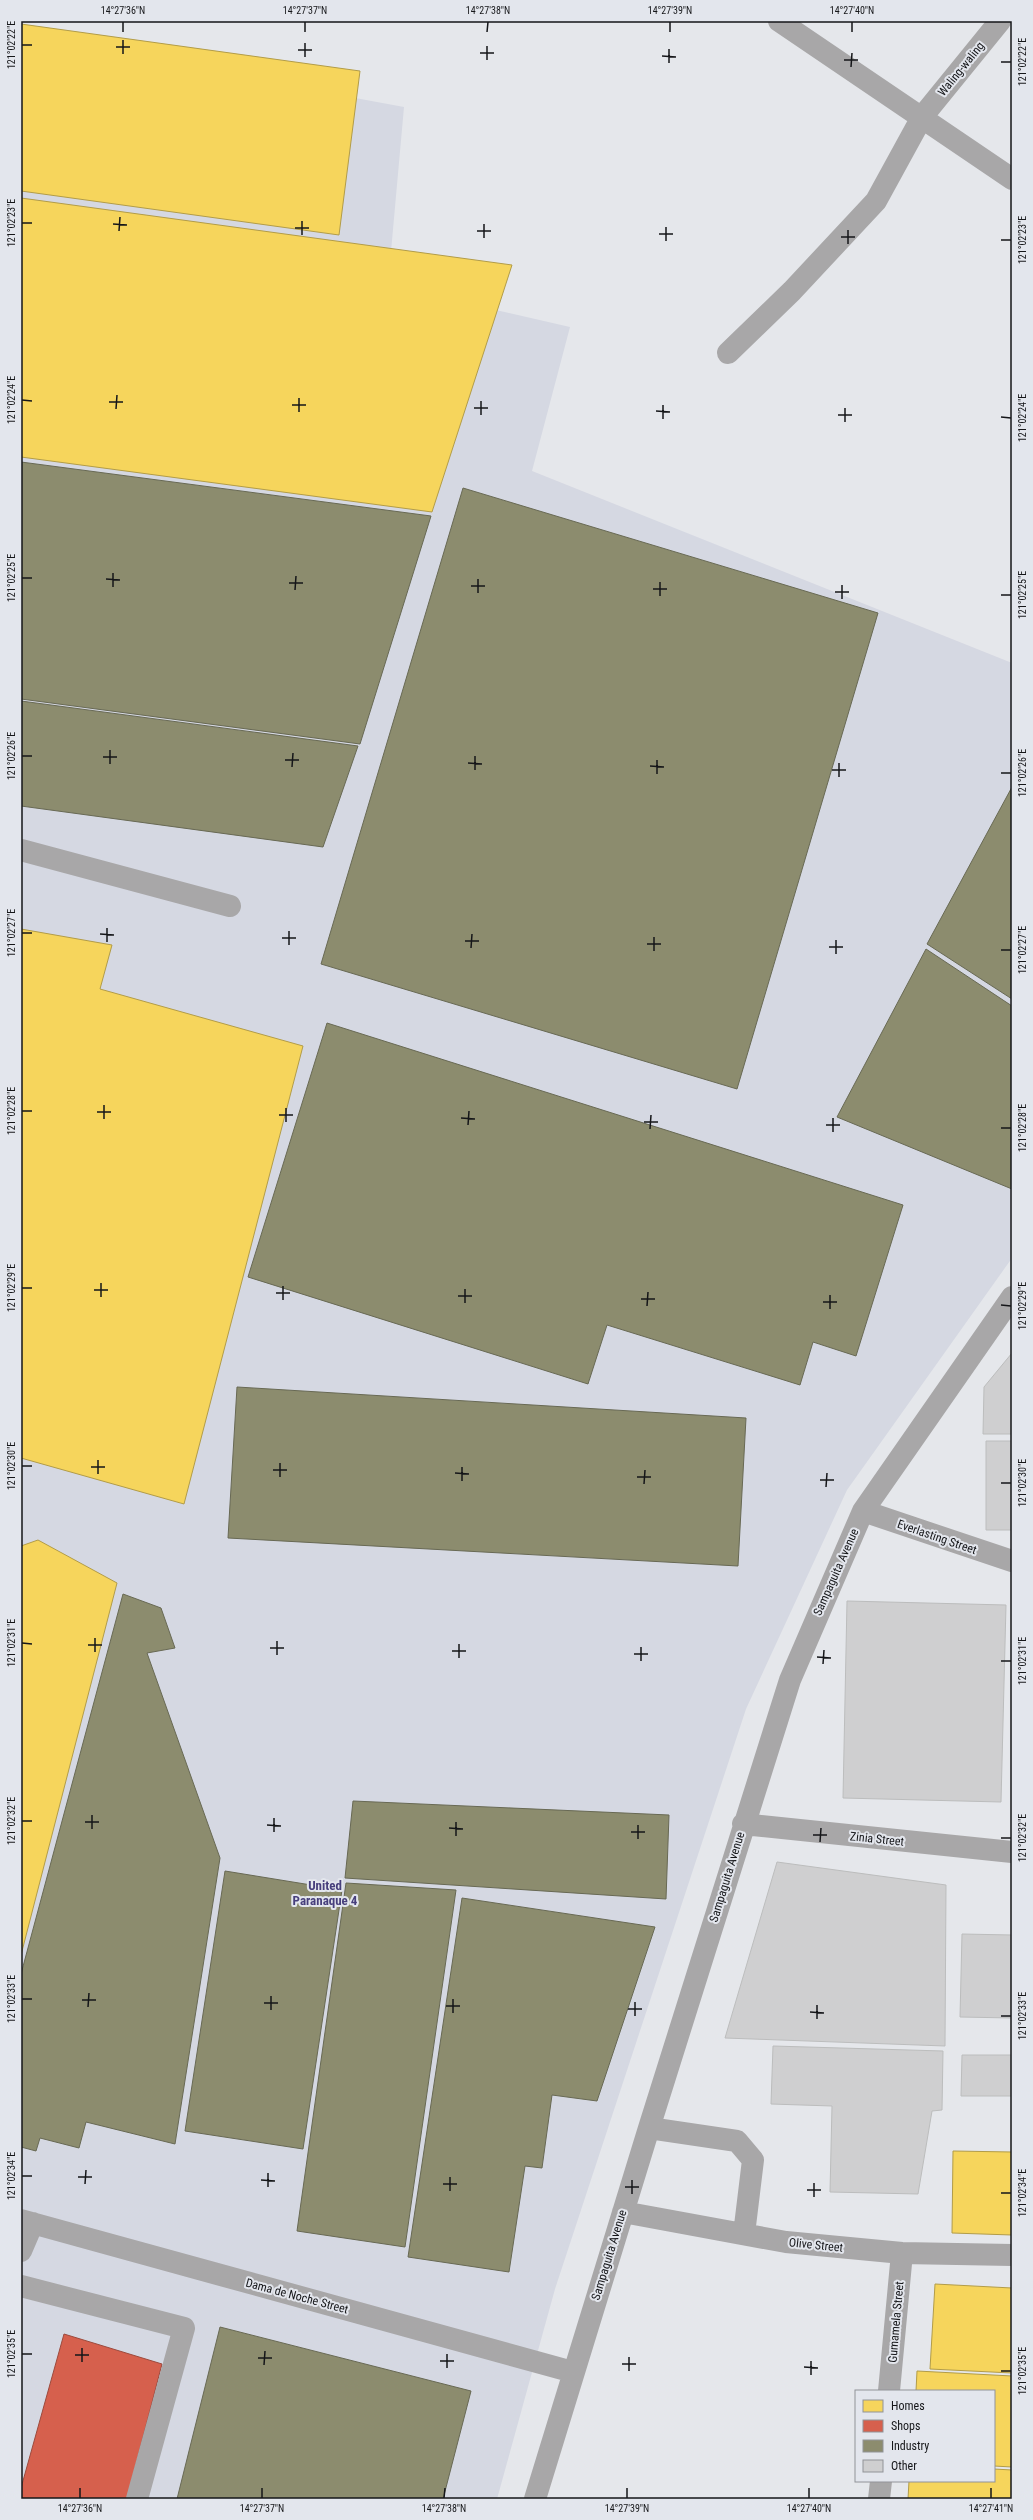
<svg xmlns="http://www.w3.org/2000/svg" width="1033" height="2520" font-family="'Roboto Condensed',sans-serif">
	<rect width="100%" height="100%" fill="#e5e7eb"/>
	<path fill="#d5d8e2" d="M21 36 404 107 388 285 570 327 532 471 1012 663V1258L847 1490 746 1709 555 2289 497 2499H21Z"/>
	<path fill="#f6d55c" stroke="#b29c48" d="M21 24 360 71 339 235 21 191Z
		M21 198 512 265 432 512 21 457Z
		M21 929 112 945 100 989 303 1046 184 1504 21 1458Z
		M38 1540 117 1583 21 1955V1546Z
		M953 2151 1012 2152V2235L952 2233Z
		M935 2284 1012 2288V2373L930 2369Z
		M917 2371 1012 2376V2467L994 2466V2391H916Z
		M994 2469 1012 2470V2499H908L909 2481H994Z"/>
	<path fill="#d6604d" stroke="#9c4a3d" d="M64 2334 162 2364 127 2499H21V2488Z"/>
	<path fill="#8c8c6e" stroke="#686954" d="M21 462 431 516 360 744 21 699Z
		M463 488 878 613 737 1089 321 964Z
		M21 701 358 746 323 847 21 806Z
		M1012 787V999L927 944Z
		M926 949 1012 1006V1189L837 1117Z
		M327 1023 903 1205 856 1356 813 1342 800 1385 607 1325 588 1384 248 1277Z
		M237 1387 746 1418 738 1566 228 1538Z
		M123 1594 161 1608 175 1648 147 1653 220 1858 175 2144 86 2122 79 2148 40 2138 36 2151 21 2147V1974Z
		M353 1801 669 1815 666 1899 345 1878Z
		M225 1871 342 1890 303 2149 185 2131Z
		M346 1883 456 1890 405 2247 297 2231Z
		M462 1898 655 1927 597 2101 552 2095 542 2168 525 2166 509 2272 408 2257Z
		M220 2327 471 2391 443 2499H177Z"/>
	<path fill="#cfcfd0" stroke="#bcbdbd" d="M1012 1353V1434H983L984 1387Z
		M986 1441H1012V1530H986Z
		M847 1601 1006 1605 1001 1802 843 1798Z
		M777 1862 946 1885 945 2046 725 2038Z
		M962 1934 1012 1935V2018L960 2017Z
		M773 2046 943 2051 942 2110 932 2111 918 2194 830 2192 832 2106 771 2104Z
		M962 2055H1012V2096H961Z"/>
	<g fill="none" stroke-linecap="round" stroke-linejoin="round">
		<path stroke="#a8a7a8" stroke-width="22" d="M779 21 1012 179
			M728 353 792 291 876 201 922 117 1000 21
			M21 850 230 906
			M863 1511 1012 1561
			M743 1824 1012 1852
			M649 2128 737 2141 753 2160 744 2234
			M623 2212 786 2242 902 2253 1012 2255
			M21 2220 573 2372
			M21 2251 33 2223
			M21 2286 184 2328 137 2499
			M889 2391 902 2253
			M535 2499 649 2128 790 1680 863 1511 1012 1297
			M879 2499 881 2481"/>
	</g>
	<path fill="none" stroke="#151619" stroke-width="1.5" d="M123 32V22M305 32V22M487 32 488 22M670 32V22M852 32V22M22 45H32M116 47H130M298 50H312M480 53H494M123 54V40M662 56 676 57M305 57V43M487 60V46M844 60H858M1001 62H1011M669 63V49M851 67 852 53M22 223H32M113 224 127 225M295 228H309M119 231 120 217M477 231H491M659 234H673M302 235V221M841 237H855M484 238V224M1001 240H1011M666 241V227M848 244V230M22 400 32 401M109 402H123M292 405H306M474 408H488M116 409 117 395M656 411 670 412M299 412V398M481 415V401M838 415H852M1001 417 1011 418M663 419V405M845 422V408M22 578H32M106 579 120 580M289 583H303M471 586H485M113 587V573M653 589H667M295 590 296 576M835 592H849M478 593V579M1001 595H1011M660 596V582M842 599V585M22 756H32M103 757H117M285 760H299M468 763 482 764M110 764V750M650 766 664 767M292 767 293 753M475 770V756M832 770H846M1001 773H1011M657 774V760M839 777V763M22 933H32M100 934 114 935M282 938H296M465 941H479M107 942V928M647 944H661M289 945V931M829 947H843M471 948 472 934M1001 950H1011M654 951V937M836 954V940M22 1111H32M97 1112H111M279 1115H293M461 1118 475 1119M104 1119V1105M286 1122V1108M644 1122H658M468 1125 469 1111M826 1125H840M1001 1128H1011M650 1129 651 1115M833 1132V1118M22 1288H32M94 1290H108M276 1293H290M458 1296H472M101 1297V1283M641 1299H655M283 1300V1286M823 1302H837M465 1303V1289M1001 1305 1011 1306M647 1306 648 1292M830 1309V1295M22 1466H32M91 1467H105M273 1470H287M455 1473 469 1474M98 1474V1460M280 1477V1463M637 1477H651M820 1480H834M462 1481V1467M1001 1483H1011M644 1484 645 1470M826 1487 827 1473M22 1643 32 1644M88 1645H102M270 1648H284M452 1651H466M95 1652V1638M634 1654H648M277 1655V1641M817 1657 831 1658M459 1658V1644M641 1661V1647M1001 1661H1011M823 1664 824 1650M22 1821H32M85 1822H99M267 1825 281 1826M449 1828 463 1829M92 1829V1815M274 1832V1818M631 1832H645M813 1835H827M456 1836V1822M1001 1838H1011M638 1839V1825M820 1842 821 1828M22 1999H32M82 2000H96M264 2003H278M446 2006H460M88 2007 89 1993M628 2009H642M271 2010V1996M810 2012 824 2013M453 2013V1999M635 2016V2002M1001 2016H1011M817 2019V2005M22 2176H32M78 2177H92M261 2180 275 2181M85 2184 86 2170M443 2184H457M268 2187V2173M625 2187H639M807 2190H821M450 2191V2177M1001 2193H1011M632 2194V2180M814 2197V2183M22 2354H32M75 2355H89M258 2358H272M440 2361H454M82 2362V2348M622 2364H636M264 2365 265 2351M804 2367 818 2368M447 2368V2354M629 2371V2357M1001 2371H1011M811 2375V2361M80 2498V2488M262 2498V2488M444 2498 445 2488M627 2498V2488M809 2498V2488M991 2498V2488"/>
	<g text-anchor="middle" stroke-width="4" stroke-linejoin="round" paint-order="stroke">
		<g font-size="12" fill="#151619" stroke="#e3e6ed">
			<text transform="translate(961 69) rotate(-51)" y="4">Waling-waling</text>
			<text transform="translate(937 1537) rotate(19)" y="4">Everlasting Street</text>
			<text transform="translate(836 1572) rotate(-66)" y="4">Sampaguita Avenue</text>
			<text transform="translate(877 1839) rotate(6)" y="4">Zinia Street</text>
			<text transform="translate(727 1877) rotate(-73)" y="4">Sampaguita Avenue</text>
			<text transform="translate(816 2245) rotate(6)" y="4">Olive Street</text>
			<text transform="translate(609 2255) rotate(-73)" y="4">Sampaguita Avenue</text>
			<text transform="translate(297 2296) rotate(15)" y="4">Dama de Noche Street</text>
			<text transform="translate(896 2322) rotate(-85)" y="4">Gumamela Street</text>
		</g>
		<g font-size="13" font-weight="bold" fill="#473f7c" stroke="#e3e6ed">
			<text x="325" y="1890">United<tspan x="325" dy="15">Paranaque 4</tspan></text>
		</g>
	</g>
	<rect width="1033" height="2520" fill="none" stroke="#e3e6ed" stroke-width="44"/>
	<rect x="855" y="2390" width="140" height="92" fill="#e3e6ed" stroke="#919398"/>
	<rect x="863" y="2400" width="20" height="12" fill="#f6d55c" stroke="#919398"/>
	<text x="891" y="2410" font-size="12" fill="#151619">Homes</text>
	<rect x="863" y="2420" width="20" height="12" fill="#d6604d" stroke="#919398"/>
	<text x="891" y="2430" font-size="12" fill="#151619">Shops</text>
	<rect x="863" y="2440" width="20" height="12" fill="#8c8c6e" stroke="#919398"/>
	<text x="891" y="2450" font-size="12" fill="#151619">Industry</text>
	<rect x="863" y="2460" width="20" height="12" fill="#cfcfd0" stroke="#919398"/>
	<text x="891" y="2470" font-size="12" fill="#151619">Other</text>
	<rect x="22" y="22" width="989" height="2476" fill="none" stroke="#151619" stroke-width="1.5"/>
	<g font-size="10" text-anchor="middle" fill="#151619">
		<text x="123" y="14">14°27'36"N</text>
		<text x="305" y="14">14°27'37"N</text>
		<text x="488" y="14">14°27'38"N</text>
		<text x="670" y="14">14°27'39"N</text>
		<text x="852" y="14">14°27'40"N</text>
		<text transform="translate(11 45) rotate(-90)" y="4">121°02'22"E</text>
		<text transform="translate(1022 62) rotate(-90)" y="4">121°02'22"E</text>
		<text transform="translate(11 223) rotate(-90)" y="4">121°02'23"E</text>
		<text transform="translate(1022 240) rotate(-90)" y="4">121°02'23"E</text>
		<text transform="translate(11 400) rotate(-90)" y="4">121°02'24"E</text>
		<text transform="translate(1022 418) rotate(-90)" y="4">121°02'24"E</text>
		<text transform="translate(11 578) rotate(-90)" y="4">121°02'25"E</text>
		<text transform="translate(1022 595) rotate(-90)" y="4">121°02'25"E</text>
		<text transform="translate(11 756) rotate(-90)" y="4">121°02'26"E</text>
		<text transform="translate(1022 773) rotate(-90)" y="4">121°02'26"E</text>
		<text transform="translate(11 933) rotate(-90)" y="4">121°02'27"E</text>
		<text transform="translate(1022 950) rotate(-90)" y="4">121°02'27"E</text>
		<text transform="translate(11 1111) rotate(-90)" y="4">121°02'28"E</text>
		<text transform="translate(1022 1128) rotate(-90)" y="4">121°02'28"E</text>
		<text transform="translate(11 1288) rotate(-90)" y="4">121°02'29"E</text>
		<text transform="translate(1022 1306) rotate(-90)" y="4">121°02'29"E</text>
		<text transform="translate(11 1466) rotate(-90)" y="4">121°02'30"E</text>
		<text transform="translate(1022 1483) rotate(-90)" y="4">121°02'30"E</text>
		<text transform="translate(11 1643) rotate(-90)" y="4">121°02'31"E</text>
		<text transform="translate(1022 1661) rotate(-90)" y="4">121°02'31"E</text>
		<text transform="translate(11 1821) rotate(-90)" y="4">121°02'32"E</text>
		<text transform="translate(1022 1838) rotate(-90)" y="4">121°02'32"E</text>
		<text transform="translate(11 1999) rotate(-90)" y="4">121°02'33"E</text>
		<text transform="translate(1022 2016) rotate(-90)" y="4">121°02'33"E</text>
		<text transform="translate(11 2176) rotate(-90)" y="4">121°02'34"E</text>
		<text transform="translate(1022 2193) rotate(-90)" y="4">121°02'34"E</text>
		<text transform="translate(11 2354) rotate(-90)" y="4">121°02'35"E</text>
		<text transform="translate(1022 2371) rotate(-90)" y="4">121°02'35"E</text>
		<text x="80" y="2512">14°27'36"N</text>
		<text x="262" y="2512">14°27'37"N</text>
		<text x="444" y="2512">14°27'38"N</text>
		<text x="627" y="2512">14°27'39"N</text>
		<text x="809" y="2512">14°27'40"N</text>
		<text x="991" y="2512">14°27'41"N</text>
	</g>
</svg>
